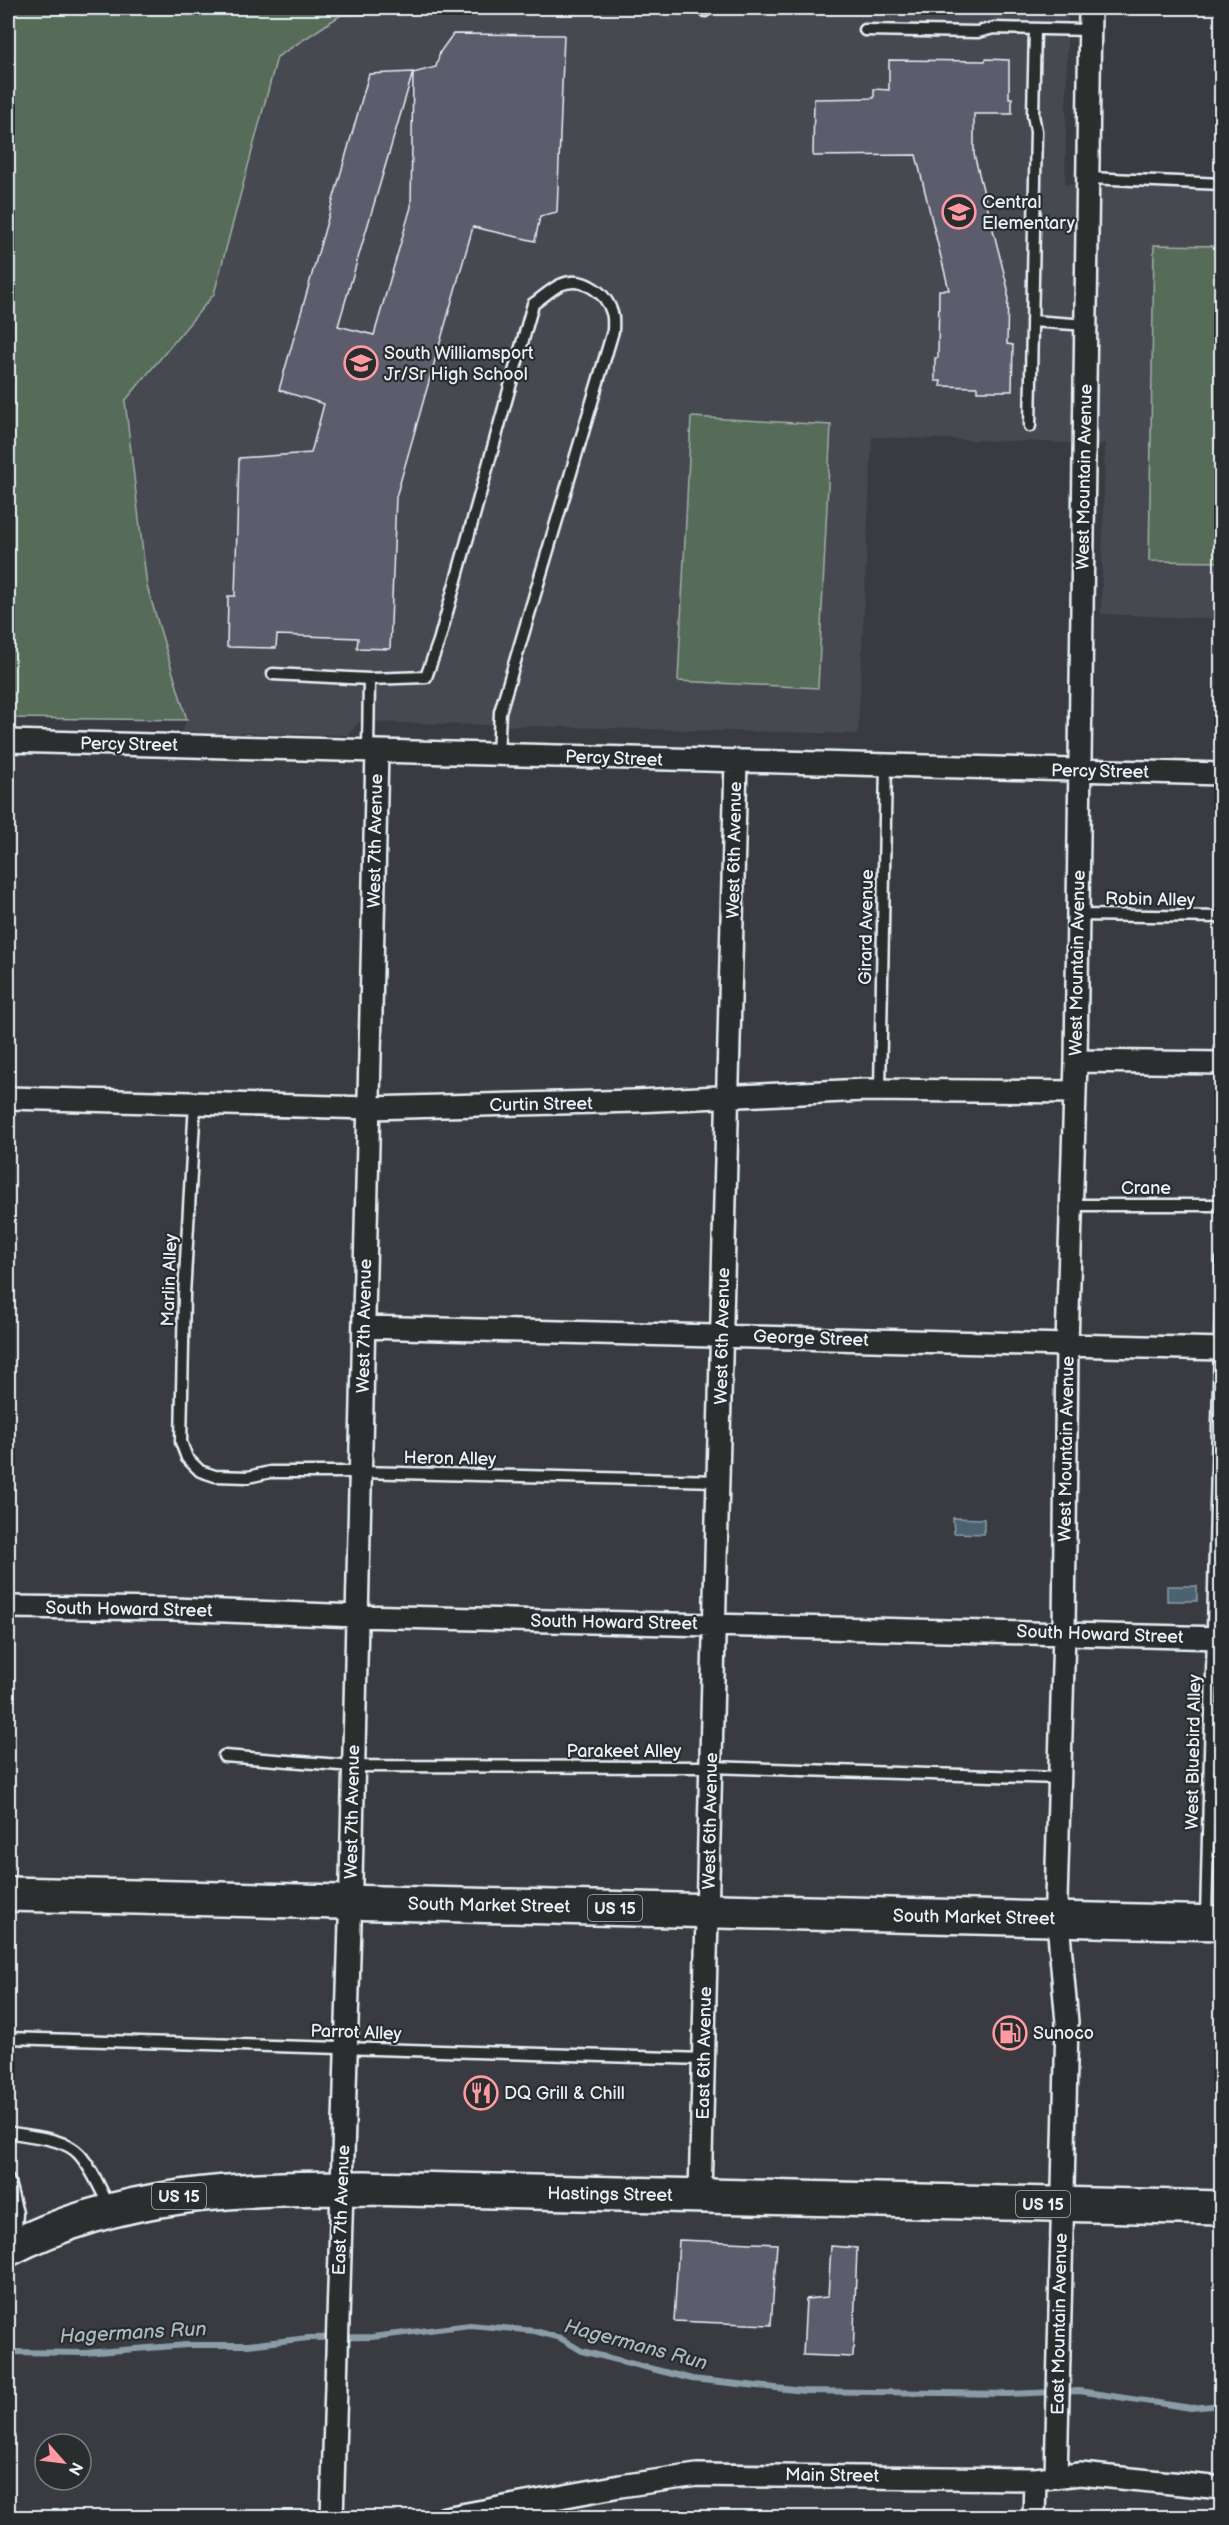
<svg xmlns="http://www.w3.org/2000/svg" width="1229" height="2525" font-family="'Balsamiq Sans',sans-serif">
	<rect width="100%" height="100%" fill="#393b41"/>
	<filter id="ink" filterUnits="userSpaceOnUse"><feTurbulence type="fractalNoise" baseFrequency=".0167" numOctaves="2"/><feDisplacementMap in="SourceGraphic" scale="12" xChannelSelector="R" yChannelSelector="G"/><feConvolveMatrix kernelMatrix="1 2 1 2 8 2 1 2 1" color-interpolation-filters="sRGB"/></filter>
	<g filter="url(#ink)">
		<path fill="#474851" d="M523 8H1068L1065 184 1221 191V619L1101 614 1105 444 872 437 858 734 359 722 348 735 182 732 187 720 147 586 125 401 214 294 277 57 341 15 514 10Z"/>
		<path fill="#566c58" stroke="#9faea8" stroke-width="1.5" d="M8 8H523L514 10 341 15 277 57 214 294 125 401 147 586 187 720 8 718Z
			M1154 245 1221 246V562L1149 561Z
			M691 417 831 425 818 688 678 681Z"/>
		<path fill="#4c6470" stroke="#8a9ca6" stroke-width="1.5" d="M953 1518 984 1519V1534L954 1533Z
			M1167 1586H1197V1601H1167Z"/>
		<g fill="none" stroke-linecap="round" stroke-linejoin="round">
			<path stroke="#8a9ca6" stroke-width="6" d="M8 2352 84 2353 187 2345H248L308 2338 372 2337 470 2325 535 2331 560 2338 582 2351 692 2379 804 2391 1009 2394 1079 2391 1191 2408 1222 2405"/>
		</g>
		<path fill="#5c5b6d" stroke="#e8f1f8" stroke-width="1.5" d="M453 34 564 35 557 212 540 216 535 241 473 227 396 497 390 649 357 648 358 638 277 635 276 648 227 647 228 596H235L239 458 311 453 324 404 279 390 369 74 413 72 338 326 374 335 411 207 413 73 436 67 440 52Z
			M986 59 1009 60V98H1012V114H974V154L1008 289 1007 344 1013 345 1012 391H977V387L940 386 941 381H935V358H938L939 290H949L916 155 813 156 814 99 874 98V89L889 90V60L985 61Z
			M679 2240 777 2244 771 2325 674 2321Z
			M831 2246 857 2248 853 2357 803 2355 806 2299 828 2297Z"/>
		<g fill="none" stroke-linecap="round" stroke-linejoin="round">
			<defs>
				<path id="lane" d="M705 11 706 8
					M865 30 978 32 994 28 1090 30
					M1089 178 1222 184
					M1032 321 1087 325
					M1030 426 1036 131 1033 115 1035 30
					M273 674 369 679
					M368 751 369 679 426 677 439 641 533 304C542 298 551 289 560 285 582 275 606 292 612 313 614 318 613 325 613 331L500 712 498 755
					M1078 915 1222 917
					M880 1090 886 764
					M195 1103 184 1295 181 1442 187 1458 200 1471 215 1476 248 1477 270 1472H360L718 1481
					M1070 1205H1222
					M224 1756 353 1766 711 1767 1060 1778
					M1206 1919 1222 1260
					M8 2038 704 2059
					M8 2132C30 2137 63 2137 79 2154 92 2168 101 2191 110 2208
					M8 2179 17 2213 15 2242"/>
				<path id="street" d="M8 741 1222 774
					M1076 1061 1222 1063
					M8 1098 369 1108 636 1101 864 1090 1075 1092
					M364 1327 1222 1349
					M8 1607 173 1609 357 1616 1222 1638
					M700 2196 736 761
					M1056 2477 1067 2022 1056 1900 1064 1633 1067 1344 1076 1061 1090 8
					M332 2518 350 1924 377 751
					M445 2518 620 2486 697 2475 1035 2479 1080 2474 1222 2488
					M1034 2518 1035 2479"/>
				<path id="highway" d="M8 1894 1222 1923
					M8 2249C123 2191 238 2188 364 2188L1222 2208"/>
			</defs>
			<use href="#lane" stroke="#e8f1f8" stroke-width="15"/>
			<use href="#street" stroke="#e8f1f8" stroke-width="26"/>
			<use href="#highway" stroke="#e8f1f8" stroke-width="38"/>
			<use href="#lane" stroke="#2a2d2e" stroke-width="10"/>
			<use href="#street" stroke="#2a2d2e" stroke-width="21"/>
			<use href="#highway" stroke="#2a2d2e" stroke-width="33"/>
		</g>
	</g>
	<defs>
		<symbol id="school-ring" viewBox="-11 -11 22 22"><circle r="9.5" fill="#2a2d2e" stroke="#ff9aa2" stroke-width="1.5"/><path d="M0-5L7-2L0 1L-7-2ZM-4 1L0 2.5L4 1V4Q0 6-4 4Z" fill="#ff9aa2"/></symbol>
		<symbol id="fuel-ring" viewBox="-11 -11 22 22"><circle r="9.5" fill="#2a2d2e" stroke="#ff9aa2" stroke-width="1.5"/><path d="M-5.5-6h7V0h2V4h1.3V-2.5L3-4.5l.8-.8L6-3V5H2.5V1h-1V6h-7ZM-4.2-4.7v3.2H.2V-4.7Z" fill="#ff9aa2"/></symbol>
		<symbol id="restaurant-ring" viewBox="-11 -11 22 22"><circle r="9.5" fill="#2a2d2e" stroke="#ff9aa2" stroke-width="1.5"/><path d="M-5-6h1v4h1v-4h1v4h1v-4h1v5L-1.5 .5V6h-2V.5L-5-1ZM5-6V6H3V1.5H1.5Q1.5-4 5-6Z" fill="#ff9aa2"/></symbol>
	</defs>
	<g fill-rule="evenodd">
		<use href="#school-ring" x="940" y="193" width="38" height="38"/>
		<use href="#school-ring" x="342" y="344" width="38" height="38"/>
		<use href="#fuel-ring" x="991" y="2014" width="38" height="38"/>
		<use href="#restaurant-ring" x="462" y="2074" width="38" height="38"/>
	</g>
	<g text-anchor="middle" stroke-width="4.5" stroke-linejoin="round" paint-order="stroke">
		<g fill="#2a2d2e" stroke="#afb6bb" stroke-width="1.5">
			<rect x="588" y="1895" width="54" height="26" rx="4.5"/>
			<rect x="152" y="2183" width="54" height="26" rx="4.5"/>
			<rect x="1016" y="2191" width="54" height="26" rx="4.5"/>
		</g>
		<g font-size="16" font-weight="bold" fill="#e8f1f8">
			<text x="615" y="1914">US 15</text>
			<text x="179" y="2202">US 15</text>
			<text x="1043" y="2210">US 15</text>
		</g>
		<g font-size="18" fill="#e8f1f8" stroke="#2a2d2e" text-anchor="start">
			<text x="982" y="208">Central<tspan x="982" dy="21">Elementary</tspan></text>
			<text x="384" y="359">South Williamsport<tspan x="384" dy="21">Jr/Sr High School</tspan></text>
			<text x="1033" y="2039">Sunoco</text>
			<text x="504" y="2099">DQ Grill &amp; Chill</text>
		</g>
		<g font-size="18" fill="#e8f1f8" stroke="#2a2d2e">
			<text transform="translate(1084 477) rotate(-89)" y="6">West Mountain Avenue</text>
			<text transform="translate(129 744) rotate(1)" y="6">Percy Street</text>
			<text transform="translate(614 758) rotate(2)" y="6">Percy Street</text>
			<text transform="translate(1100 771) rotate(1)" y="6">Percy Street</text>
			<text transform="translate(375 841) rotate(-89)" y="6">West 7th Avenue</text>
			<text transform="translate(734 850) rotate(-89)" y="6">West 6th Avenue</text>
			<text transform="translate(1150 899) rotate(1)" y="6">Robin Alley</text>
			<text transform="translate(866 927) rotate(-89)" y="6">Girard Avenue</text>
			<text transform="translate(1077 963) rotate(-89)" y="6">West Mountain Avenue</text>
			<text transform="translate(541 1104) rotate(-1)" y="6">Curtin Street</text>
			<text x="1146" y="1194">Crane</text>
			<text transform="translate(169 1280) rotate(-88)" y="6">Marlin Alley</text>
			<text transform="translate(364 1326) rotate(-89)" y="6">West 7th Avenue</text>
			<text transform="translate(722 1336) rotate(-89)" y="6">West 6th Avenue</text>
			<text transform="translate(811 1338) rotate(2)" y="6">George Street</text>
			<text transform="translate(1066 1449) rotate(-89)" y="6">West Mountain Avenue</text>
			<text transform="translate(450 1458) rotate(1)" y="6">Heron Alley</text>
			<text transform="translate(129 1609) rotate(1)" y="6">South Howard Street</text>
			<text transform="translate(614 1622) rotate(1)" y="6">South Howard Street</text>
			<text transform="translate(1100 1634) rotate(2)" y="6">South Howard Street</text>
			<text x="624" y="1757">Parakeet Alley</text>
			<text transform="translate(1193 1752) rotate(-89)" y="6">West Bluebird Alley</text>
			<text transform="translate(352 1812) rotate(-89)" y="6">West 7th Avenue</text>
			<text transform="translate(710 1821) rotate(-89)" y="6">West 6th Avenue</text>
			<text transform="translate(489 1905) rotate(1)" y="6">South Market Street</text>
			<text transform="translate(974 1917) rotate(1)" y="6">South Market Street</text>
			<text transform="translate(356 2032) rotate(2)" y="6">Parrot Alley</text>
			<text transform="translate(704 2053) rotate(-89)" y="6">East 6th Avenue</text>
			<text transform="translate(610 2194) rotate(1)" y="6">Hastings Street</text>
			<text transform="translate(341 2210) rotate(-88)" y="6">East 7th Avenue</text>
			<text transform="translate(1059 2324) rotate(-89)" y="6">East Mountain Avenue</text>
			<text transform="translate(832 2475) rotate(1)" y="6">Main Street</text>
		</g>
		<g font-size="20" font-style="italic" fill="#aab9c2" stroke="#2a2d2e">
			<text transform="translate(133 2332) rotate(-3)" y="7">Hagermans Run</text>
			<text transform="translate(636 2344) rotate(15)" y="7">Hagermans Run</text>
		</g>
	</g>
	<rect width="1229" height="2525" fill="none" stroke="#2a2d2e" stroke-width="30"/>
	<rect x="15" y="15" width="1199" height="2495" fill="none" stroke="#e8f1f8" stroke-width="2" filter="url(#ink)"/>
	<g transform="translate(63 2462) rotate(118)"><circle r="28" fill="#2a2d2e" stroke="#767b7f" stroke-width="1.5"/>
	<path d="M0-4.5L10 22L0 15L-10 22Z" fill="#ff9aa2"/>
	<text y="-9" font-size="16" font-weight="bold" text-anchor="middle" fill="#e8f1f8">N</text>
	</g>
</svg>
